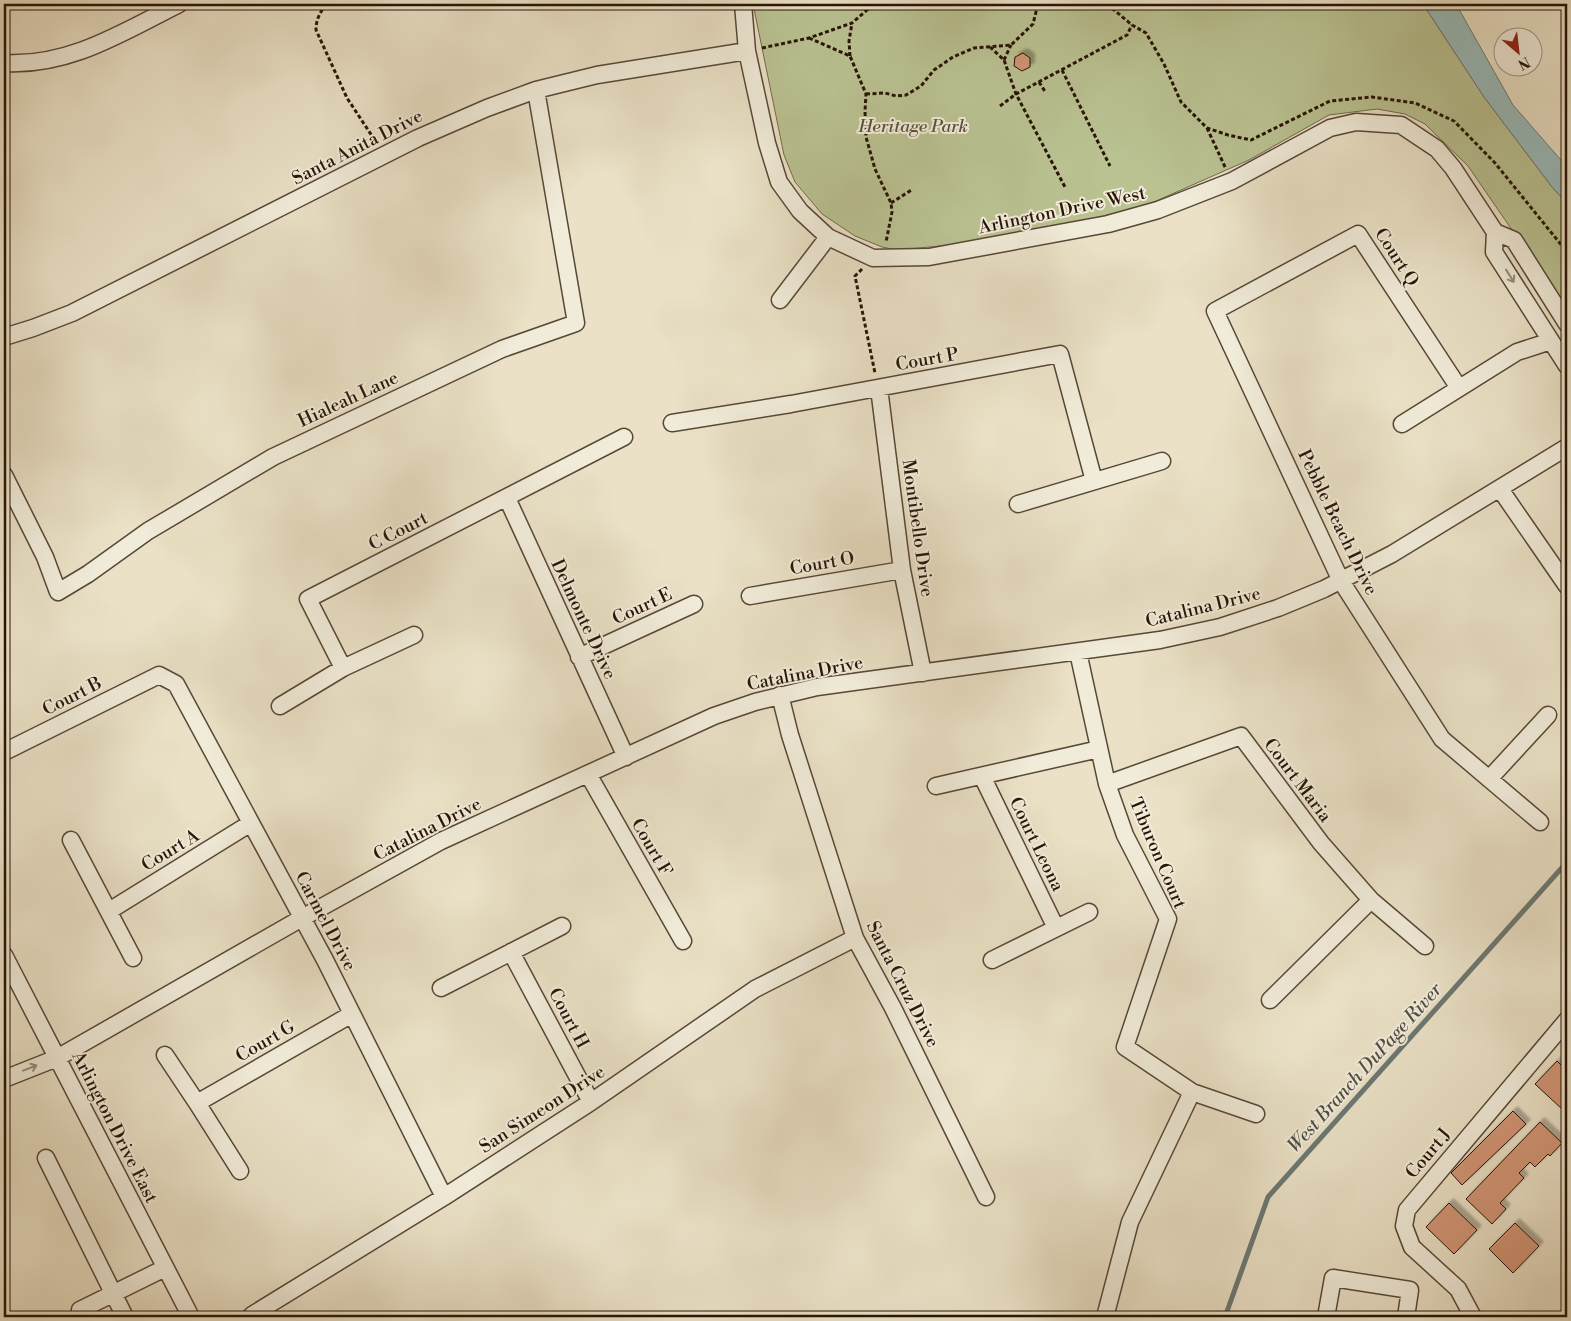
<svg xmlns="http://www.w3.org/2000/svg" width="1571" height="1321" font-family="'Libre Bodoni',serif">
	<defs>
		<filter id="shadow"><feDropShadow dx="4.5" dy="-4.5" stdDeviation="1" flood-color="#0004"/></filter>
	</defs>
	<rect width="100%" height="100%" fill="#eae1c6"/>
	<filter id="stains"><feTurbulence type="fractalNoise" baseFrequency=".004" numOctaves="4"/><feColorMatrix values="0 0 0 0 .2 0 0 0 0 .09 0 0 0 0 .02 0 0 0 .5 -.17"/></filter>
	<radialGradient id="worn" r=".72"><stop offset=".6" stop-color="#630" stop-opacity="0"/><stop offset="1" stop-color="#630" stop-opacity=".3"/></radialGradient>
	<path fill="#bac292" stroke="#716b4c" d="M753 4H1423L1484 97 1552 187 1567 203V310L1468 166 1425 124 1405 114 1377 109 1329 115 1249 160 1147 205 1065 226 951 245 897 250 882 247 855 236 822 214 795 182 784 155Z"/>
	<path fill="#9abcbc" stroke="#6c7974" d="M1423 4H1456L1513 105 1567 167V203L1552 187 1484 97Z"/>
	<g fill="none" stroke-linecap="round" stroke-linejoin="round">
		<path stroke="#6c7974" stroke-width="5" d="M1225 1317 1268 1197 1567 862"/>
	</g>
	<path fill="#d29574" stroke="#281407" filter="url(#shadow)" d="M1023 53 1030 58V67L1022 71 1014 66 1015 57Z
		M1557 1061 1567 1071V1105L1563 1110 1535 1084Z
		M1513 1111 1526 1124 1462 1185 1451 1173Z
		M1540 1122 1562 1143 1550 1156 1548 1154 1535 1167 1530 1162 1519 1173 1524 1178 1500 1203 1506 1209 1492 1224 1466 1199Z
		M1449 1203 1477 1230 1454 1254 1426 1227Z
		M1515 1223 1539 1246 1513 1273 1489 1249Z"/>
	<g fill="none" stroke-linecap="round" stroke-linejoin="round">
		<defs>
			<path id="minor" d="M743 4 747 51 767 143 779 182 800 211 828 237 873 258 929 257 1108 224 1158 210 1232 181 1330 128 1356 122 1401 125 1437 149 1453 168 1495 232 1514 240 1567 324
				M4 63C69 67 123 32 179 4
				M1495 232 1494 252 1567 366
				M780 300 828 237
				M4 337 33 328 72 313 418 138 487 108 536 90 597 75 747 51
				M879 388 902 570 923 673
				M1459 388 1358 234 1215 311 1341 581 1442 739 1540 822
				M672 423 791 404 1060 354 1094 481
				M1402 424 1517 352 1551 341
				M4 475 45 557 58 592 88 574 148 531 273 457 502 349 576 323 536 90
				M1500 489 1567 586
				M507 498 626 757
				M1018 504 1162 461
				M750 596 902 570
				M1078 652 1107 784 1125 835 1168 919 1125 1047 1192 1092 1256 1114
				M579 657 694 604
				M343 668 308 599 624 437
				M780 695 790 735 855 938 893 1008 986 1197
				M280 706 343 668 414 635
				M4 752 159 675 176 684 325 960 444 1197
				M588 774 683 941
				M982 776 1056 928
				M1489 779 1548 715
				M1107 784 1241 736 1321 843 1371 900 1425 946
				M936 786 1099 749
				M71 840 133 958
				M109 911 251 823
				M511 952 591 1102
				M4 955 191 1317
				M992 960 1089 912
				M441 988 562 926
				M1270 1000 1371 900
				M165 1055 197 1103 240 1171
				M4 1079 57 1058 302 918 441 841 714 716 755 702 817 687 1160 640 1220 627 1278 608 1324 589 1392 554 1567 447
				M197 1103 352 1014
				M46 1158 125 1317
				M252 1315 444 1197 591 1102 755 989 855 938
				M79 1317 80 1310 165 1268
				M1105 1317 1130 1222 1192 1092
				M1326 1317 1333 1278 1410 1290 1406 1317
				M1473 1317 1458 1289 1412 1247 1404 1226 1407 1210 1567 1020"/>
		</defs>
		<use href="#minor" stroke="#584737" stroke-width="19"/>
		<path stroke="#281407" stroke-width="3" stroke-dasharray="4 2.5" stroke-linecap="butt" d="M326 4C320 13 316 19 316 30L347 98 376 142
			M1107 4 1132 25 1146 33 1164 64 1181 102 1207 128 1228 135 1251 140 1330 101 1372 97 1415 103 1454 121 1495 163 1567 252
			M809 38 850 56 866 94 865 111 866 137 875 169 891 203 892 212 886 242
			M990 47 1004 60 1016 94 1066 189
			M762 48 809 38 852 23 874 4
			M850 56 849 41 852 23
			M1004 60 1011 45
			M1062 70 1110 166
			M1039 82 1046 93
			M866 94 885 93 896 96 906 95 921 86 934 70 953 57 974 48 1011 45 1033 24 1038 4
			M1000 106 1016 94 1127 35 1132 25
			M1207 128 1226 169
			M891 203 913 189
			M862 269 855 276 875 373"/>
		<use href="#minor" stroke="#f1ecda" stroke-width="16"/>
	</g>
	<defs><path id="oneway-shaft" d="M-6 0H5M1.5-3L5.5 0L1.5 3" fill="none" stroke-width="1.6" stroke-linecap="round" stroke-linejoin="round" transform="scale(1.25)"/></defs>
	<g stroke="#978b7b">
		<use href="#oneway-shaft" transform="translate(1510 276) rotate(58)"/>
		<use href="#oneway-shaft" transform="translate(30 1068) rotate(-21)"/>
	</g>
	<g text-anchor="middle" stroke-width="4" stroke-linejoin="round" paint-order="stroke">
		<g font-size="18" font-style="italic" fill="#5b5138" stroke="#f1ecda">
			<text x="913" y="132">Heritage Park</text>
		</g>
		<g font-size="18" fill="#281407" stroke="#f1ecda">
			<text transform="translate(357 147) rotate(-27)" y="6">Santa Anita Drive</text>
			<text transform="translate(1062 210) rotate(-12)" y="6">Arlington Drive West</text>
			<text transform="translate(1397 257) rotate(57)" y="6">Court Q</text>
			<text transform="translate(927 359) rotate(-10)" y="6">Court P</text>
			<text transform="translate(348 399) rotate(-25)" y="6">Hialeah Lane</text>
			<text transform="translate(1338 522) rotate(64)" y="6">Pebble Beach Drive</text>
			<text transform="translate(918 528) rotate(82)" y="6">Montibello Drive</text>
			<text transform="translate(398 531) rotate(-27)" y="6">C Court</text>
			<text transform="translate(822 563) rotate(-10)" y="6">Court O</text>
			<text transform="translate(642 606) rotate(-25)" y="6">Court E</text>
			<text transform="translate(1203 607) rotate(-14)" y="6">Catalina Drive</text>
			<text transform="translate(584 619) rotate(65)" y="6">Delmonte Drive</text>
			<text transform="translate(805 673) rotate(-11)" y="6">Catalina Drive</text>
			<text transform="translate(72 696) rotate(-27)" y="6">Court B</text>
			<text transform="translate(1298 780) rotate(53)" y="6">Court Maria</text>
			<text transform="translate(427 829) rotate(-27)" y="6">Catalina Drive</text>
			<text transform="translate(1037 844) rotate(64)" y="6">Court Leona</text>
			<text transform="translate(652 847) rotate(60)" y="6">Court F</text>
			<text transform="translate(170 850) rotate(-31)" y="6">Court A</text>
			<text transform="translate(1158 853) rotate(67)" y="6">Tiburon Court</text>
			<text transform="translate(326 921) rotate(62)" y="6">Carmel Drive</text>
			<text transform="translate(903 984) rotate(63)" y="6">Santa Cruz Drive</text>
			<text transform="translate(569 1018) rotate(62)" y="6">Court H</text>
			<text transform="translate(265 1041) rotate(-30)" y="6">Court G</text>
			<text transform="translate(542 1109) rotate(-33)" y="6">San Simeon Drive</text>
			<text transform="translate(115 1127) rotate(63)" y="6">Arlington Drive East</text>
			<text transform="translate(1428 1153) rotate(-50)" y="6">Court J</text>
		</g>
		<g font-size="19" font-style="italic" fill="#504f46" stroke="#f1ecda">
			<text transform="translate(1364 1067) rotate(-48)" y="7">West Branch DuPage River</text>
		</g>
	</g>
	<rect width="1571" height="1321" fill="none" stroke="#eae1c6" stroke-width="20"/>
	<rect x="5" y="5" width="1561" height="1311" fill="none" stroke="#281407" stroke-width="2.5"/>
	<rect x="10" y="10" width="1551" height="1301" fill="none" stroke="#281407"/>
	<g transform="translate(1518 52) rotate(152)"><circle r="24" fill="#f1ecda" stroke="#a19686"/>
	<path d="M0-4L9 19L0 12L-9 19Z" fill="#8f2418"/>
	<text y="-8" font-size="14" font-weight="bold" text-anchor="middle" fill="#281407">N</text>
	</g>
	<rect width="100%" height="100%" filter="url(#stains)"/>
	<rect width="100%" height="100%" fill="url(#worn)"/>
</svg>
